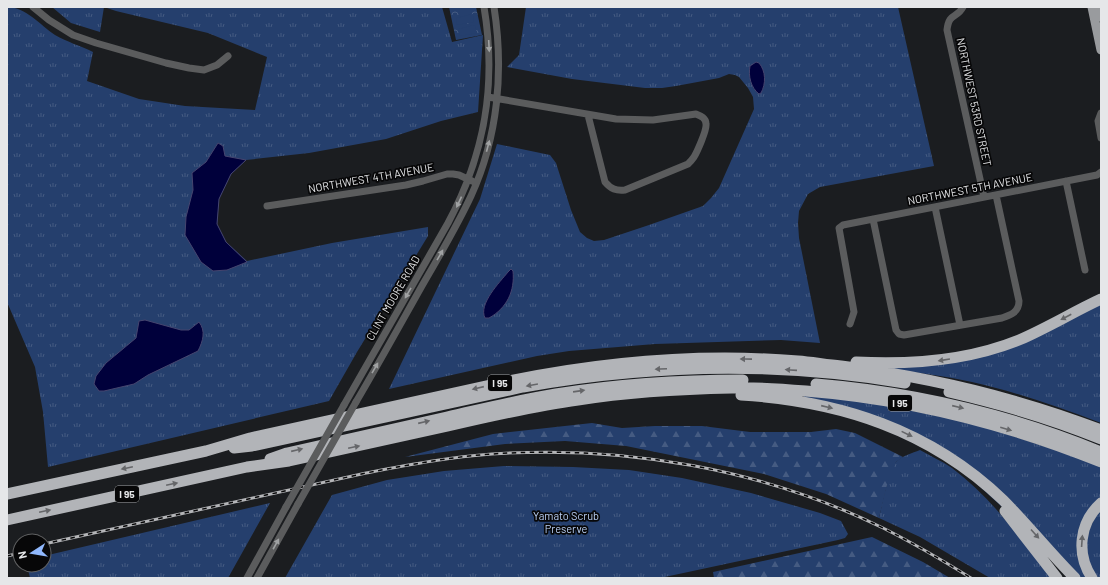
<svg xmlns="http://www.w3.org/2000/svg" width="1108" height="585" font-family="Barlow,sans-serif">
	<defs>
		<pattern id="grass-tufts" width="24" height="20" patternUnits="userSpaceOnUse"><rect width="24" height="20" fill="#253f6d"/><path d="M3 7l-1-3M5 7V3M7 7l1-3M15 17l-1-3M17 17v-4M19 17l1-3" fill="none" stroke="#455b82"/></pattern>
		<pattern id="forest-firs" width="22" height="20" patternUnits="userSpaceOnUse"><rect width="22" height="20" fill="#253f6d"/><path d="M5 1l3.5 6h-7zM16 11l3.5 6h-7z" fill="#455b82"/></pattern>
		<pattern id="park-crowns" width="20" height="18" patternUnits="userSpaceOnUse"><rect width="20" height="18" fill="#253f6d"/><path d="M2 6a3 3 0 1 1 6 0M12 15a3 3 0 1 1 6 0" fill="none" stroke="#455b82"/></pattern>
	</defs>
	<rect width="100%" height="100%" fill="#1b1d20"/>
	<path fill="url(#grass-tufts)" d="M7 7C26 7 40 25 55 35 67 42 81 46 93 52L87 81 139 99 185 106 255 110 267 57 208 33 116 11 104 7 100 32 71 23 52 7H442L452 42 483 35 478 112 441 121 386 139 309 153 246 160 231 174 219 199 217 225 226 242 247 261 332 243 428 227V236L357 352 329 401 48 467 43 412 35 367 7 302Z
		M526 7H898L934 166 820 187 808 194 799 211 798 223 799 238 820 343 781 340 655 344 569 351 537 356 389 389 480 199 497 144 550 155 556 163 571 210 580 232 587 238 594 241 604 240 649 225 703 206 711 198 719 188 754 109 753 97 748 88 739 77 735 75 729 74 719 78 676 86 662 88H645L572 79 507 67 519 55Z
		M1101 301V423C1059 407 1016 392 972 382 944 376 916 372 888 369L980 355Z
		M804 395 863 401 973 423 1101 465V499L1087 515 1088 578H1080L932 443 804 398Z
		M920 450C930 456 942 461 952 468 992 498 1021 539 1051 578H990L920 537 879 518C882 506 889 468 897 461 903 456 912 453 920 450Z
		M504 466 573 467 629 470 682 478 751 493 820 513 841 521 848 534 845 538 838 540 660 578H285L332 495 387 480 444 471Z
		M270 503 228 578H30L27 565H44V556Z
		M1101 509V578H1095C1093 571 1089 564 1088 557 1084 538 1090 524 1101 509Z"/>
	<path fill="url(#forest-firs)" d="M592 423 622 428 655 426H702L750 432H811L836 429 855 433 903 457 896 462 887 485 879 518 826 494 764 474 626 446 565 441 505 444 405 457 493 434Z
		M872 537 923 562 950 578H714L713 572Z"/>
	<path fill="url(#park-crowns)" d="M449 7H476L482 35 456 40Z"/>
	<path fill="#253f6d" d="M473 14 474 22 457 25 456 18Z
		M475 25 477 33 460 36 458 29Z"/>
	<path fill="#00003b" stroke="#45456f" d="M756 62 759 63C766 71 766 84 761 93L759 94C751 88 748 76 750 66Z
		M218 143 223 146 225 156 246 160 231 174 219 199 217 224 226 242 247 262 227 270 213 271 201 262 185 235 186 217 193 190 192 173 206 162Z
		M511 269 513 271C515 291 507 308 489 318H485C478 304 500 282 508 272Z
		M145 320 181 330H189L199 322C206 331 203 341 198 351L148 375 134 384 104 391H99L94 384 96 376 106 363 136 338 139 321Z"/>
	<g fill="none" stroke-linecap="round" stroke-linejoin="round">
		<path stroke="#5b5c5d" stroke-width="7" d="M33 7 49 20 73 35 96 43 166 63 189 68 204 70 217 65 228 56
			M963 7C957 19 949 12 947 30L984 197
			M488 97 616 119 653 120 696 114C701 116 706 118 706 124 707 130 697 152 694 157 692 160 690 162 688 164L625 190C616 191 611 189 605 182L588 115
			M1101 113 1098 121 1101 138
			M1066 181 1085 270
			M267 206 406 185 423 181 447 174H453L459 175 472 181
			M935 207 960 325
			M873 219 896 330 899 334 904 335 1002 318C1011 315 1019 312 1019 301L996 195
			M850 324 854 312 839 228 843 225 1097 175 1101 172
			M356 402C379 363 401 323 423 284 440 255 457 226 471 196 498 137 504 71 494 7
			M344 405 448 223C485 154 497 84 484 7
			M247 578 286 507
			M257 578 298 504"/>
		<path stroke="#999b9e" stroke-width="9" d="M1092 7 1101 50
			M1099 7 1101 17"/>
		<path stroke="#b2b4b8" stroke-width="11" d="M856 362C912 365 967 361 1019 340 1047 328 1073 312 1101 299
			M816 384C913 392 1011 415 1101 452
			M949 392C1001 404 1052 419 1101 439
			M741 395C840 401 930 430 1003 500 1028 525 1050 553 1075 578
			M234 448 252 446 523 387C651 364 776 361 905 383
			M270 459 287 453C340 441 394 429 447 417 483 409 519 400 556 394 618 384 680 380 743 380
			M7 494 206 451 250 438 504 382C600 362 700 353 798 361 812 362 827 365 841 366 930 377 1017 398 1101 430
			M1005 511 1057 578
			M7 520 247 467 289 461C342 449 395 438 448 426 491 416 534 406 578 400 629 392 680 389 732 388 756 387 782 389 806 391 907 399 1007 424 1101 462
			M1092 578C1076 554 1079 523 1101 503"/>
		<defs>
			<path id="rail" d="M44 544 366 473C408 465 449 457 492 454 625 445 763 469 883 528 913 543 942 560 971 578
				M7 556 20 553"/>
		</defs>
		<use href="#rail" stroke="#b4b5b8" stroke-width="3"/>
		<use href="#rail" stroke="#070708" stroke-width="1.5" stroke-dasharray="4.5" stroke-linecap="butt"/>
		<path stroke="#5b5c5d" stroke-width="7" d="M298 504 356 402
			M286 507 344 405"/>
	</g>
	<defs><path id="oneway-solid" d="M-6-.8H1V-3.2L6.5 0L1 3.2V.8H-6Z"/></defs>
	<g fill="#a0a2a3">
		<use href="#oneway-solid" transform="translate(489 46) rotate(87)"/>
		<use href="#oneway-solid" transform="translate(488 146) rotate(-75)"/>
		<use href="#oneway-solid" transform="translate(459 202) rotate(115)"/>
		<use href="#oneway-solid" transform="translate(440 255) rotate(-60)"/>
		<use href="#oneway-solid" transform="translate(408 293) rotate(120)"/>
		<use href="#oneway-solid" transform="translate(375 368) rotate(-60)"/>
		<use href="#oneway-solid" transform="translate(276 544) rotate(-61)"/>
	</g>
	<g fill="#656669">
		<use href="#oneway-solid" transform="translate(1066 317) rotate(152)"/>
		<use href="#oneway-solid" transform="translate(746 359) rotate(-179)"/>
		<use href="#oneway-solid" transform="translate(944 360) rotate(171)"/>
		<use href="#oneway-solid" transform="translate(661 369) rotate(177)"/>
		<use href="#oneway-solid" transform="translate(791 370) rotate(-176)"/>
		<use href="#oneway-solid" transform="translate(532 385) rotate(170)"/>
		<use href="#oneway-solid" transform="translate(478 388) rotate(167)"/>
		<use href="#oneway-solid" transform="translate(579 391) rotate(-8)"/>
		<use href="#oneway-solid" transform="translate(827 407) rotate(13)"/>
		<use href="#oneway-solid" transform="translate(958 407) rotate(13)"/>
		<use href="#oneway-solid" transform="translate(424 422) rotate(-13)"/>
		<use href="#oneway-solid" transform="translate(1006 429) rotate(16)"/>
		<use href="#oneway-solid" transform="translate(907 434) rotate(26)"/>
		<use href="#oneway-solid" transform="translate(354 447) rotate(-12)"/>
		<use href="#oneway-solid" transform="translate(297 450) rotate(-13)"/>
		<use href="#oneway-solid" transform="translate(127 468) rotate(168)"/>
		<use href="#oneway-solid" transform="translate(172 484) rotate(-12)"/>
		<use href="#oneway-solid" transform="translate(45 511) rotate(-12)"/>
		<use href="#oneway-solid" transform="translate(1035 534) rotate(48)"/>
		<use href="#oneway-solid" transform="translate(1082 541) rotate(-86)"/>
	</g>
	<g text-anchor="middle" stroke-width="3.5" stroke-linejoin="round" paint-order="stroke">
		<g fill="#070708" stroke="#a3a4a6" stroke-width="1">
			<rect x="488" y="375" width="24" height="16" rx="3"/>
			<rect x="888" y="395" width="24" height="16" rx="3"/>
			<rect x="115" y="486" width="24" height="16" rx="3"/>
		</g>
		<g font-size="10" font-weight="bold" fill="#e6e7e9">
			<text x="500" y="387">I 95</text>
			<text x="900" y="407">I 95</text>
			<text x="127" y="498">I 95</text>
		</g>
		<g font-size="11" fill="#e6e7e9" stroke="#070708">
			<text transform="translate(974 102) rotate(78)" y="4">NORTHWEST 53RD STREET</text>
			<text transform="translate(371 178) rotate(-10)" y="4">NORTHWEST 4TH AVENUE</text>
			<text transform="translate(970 189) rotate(-11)" y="4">NORTHWEST 5TH AVENUE</text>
			<text transform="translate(393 298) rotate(-60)" y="4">CLINT MOORE ROAD</text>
		</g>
		<g font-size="11" fill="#bbd1f6" stroke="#070708">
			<text x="566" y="520">Yamato Scrub<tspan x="566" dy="13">Preserve</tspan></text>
		</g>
	</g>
	<rect width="1108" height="585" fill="none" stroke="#e6e7e9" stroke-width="16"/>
	<g transform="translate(32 553) rotate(258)"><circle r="19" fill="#070708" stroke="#606162"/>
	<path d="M0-3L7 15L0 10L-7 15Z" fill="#90b8fd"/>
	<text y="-6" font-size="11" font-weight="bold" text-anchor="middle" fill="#e6e7e9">N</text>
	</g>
</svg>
